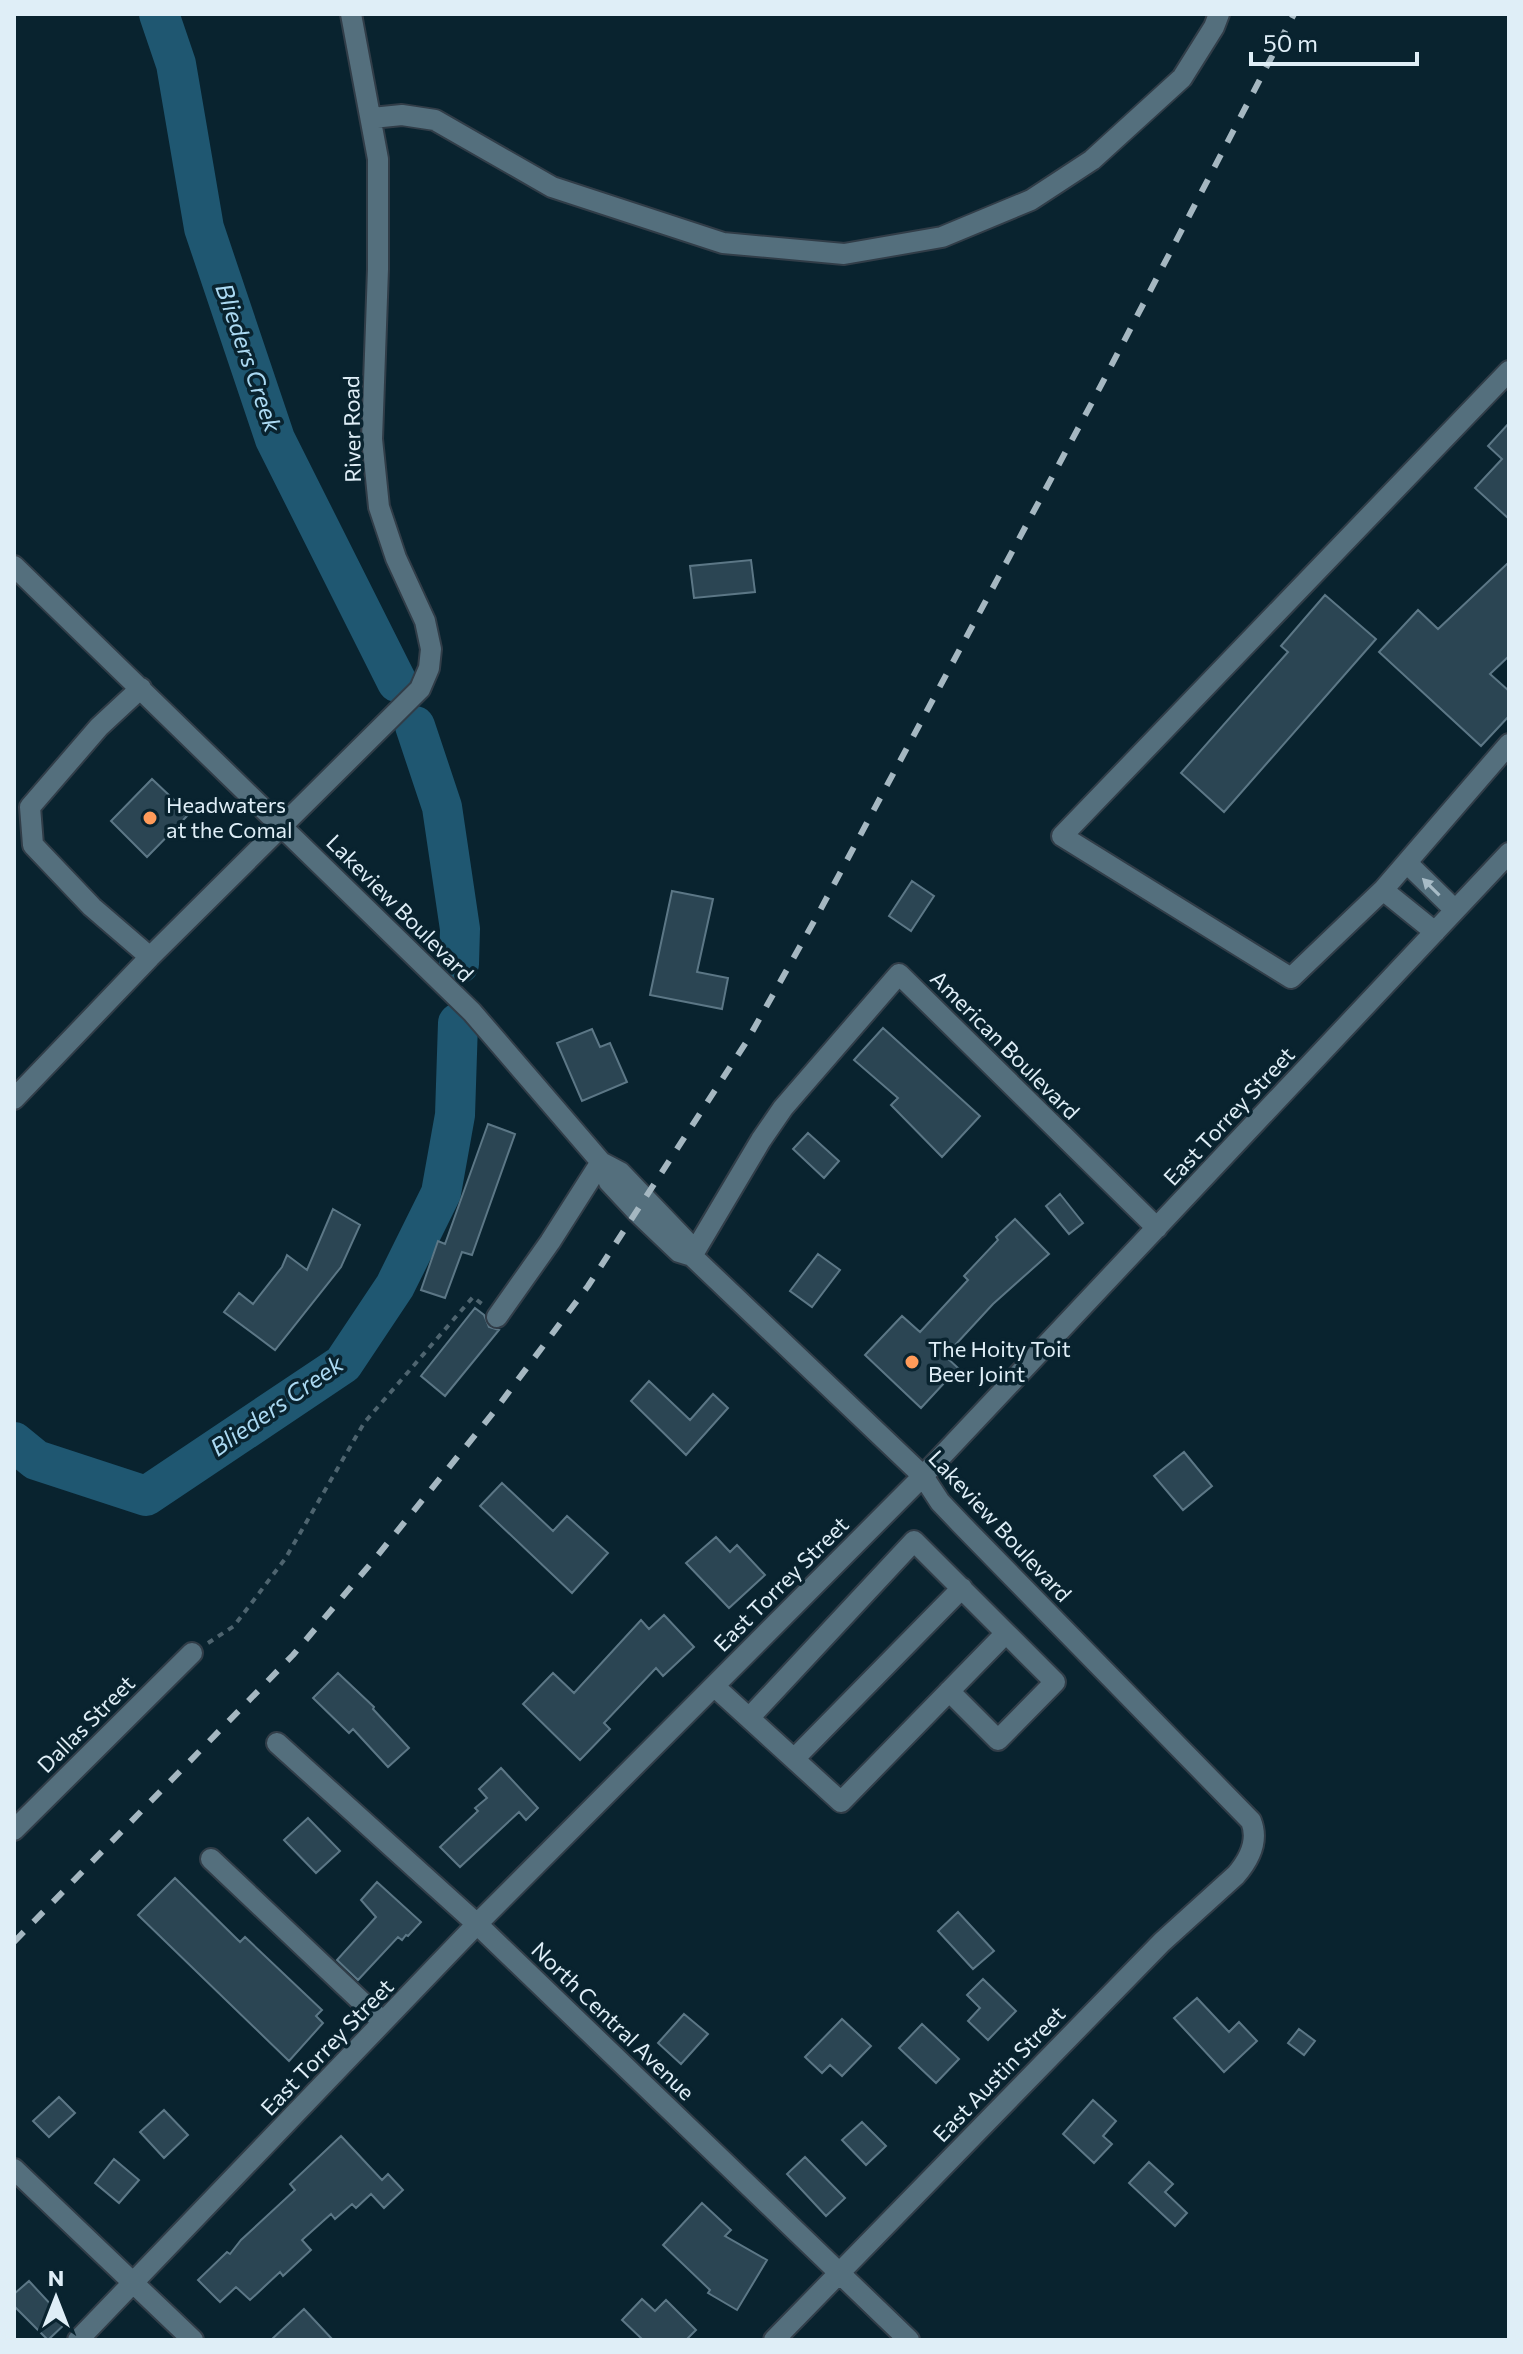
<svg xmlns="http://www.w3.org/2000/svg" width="1523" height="2354" font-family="Commissioner,sans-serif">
	<rect width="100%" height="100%" fill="#09232f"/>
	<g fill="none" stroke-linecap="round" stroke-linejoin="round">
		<path stroke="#1f5771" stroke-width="40" d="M159 14 176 64 204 228 275 439 397 682
			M415 726 442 807 460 929 459 964
			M14 1442 36 1460 146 1496 343 1364 395 1286 441 1193 455 1115 458 1023"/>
	</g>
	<path fill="#2b4553" stroke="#5c7786" stroke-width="2" d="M1509 423V519L1475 488 1502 459 1488 446Z
		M751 560 755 592 694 598 690 566Z
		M1509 562V656L1490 674 1509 691V716L1481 746 1379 652 1418 610 1438 629Z
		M1325 595 1376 639 1224 812 1181 773 1288 652 1281 646Z
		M152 779 189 814 147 857 111 821Z
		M912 881 934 896 911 931 889 916Z
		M672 891 713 899 697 972 728 978 722 1009 650 995Z
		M883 1028 980 1116 942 1157 891 1105 898 1098 854 1060Z
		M592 1029 600 1047 610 1043 627 1082 582 1101 557 1043Z
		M488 1124 515 1134 472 1255 462 1252 445 1298 421 1290 438 1241 445 1244Z
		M808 1133 839 1161 824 1178 793 1149Z
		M1060 1194 1083 1223 1069 1234 1046 1206Z
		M333 1209 360 1225 341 1267 275 1350 224 1312 239 1293 253 1304 282 1267 287 1255 307 1270Z
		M1015 1219 1049 1254 993 1304 945 1356 958 1368 921 1408 865 1355 902 1316 920 1332 968 1280 964 1276 998 1240 996 1237Z
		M818 1254 840 1270 812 1307 790 1291Z
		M475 1308 484 1315 489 1327 499 1330 445 1396 421 1376Z
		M649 1381 690 1420 713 1394 728 1408 686 1455 631 1401Z
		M1184 1452 1212 1486 1183 1510 1154 1476Z
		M502 1483 553 1531 567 1516 608 1553 572 1593 480 1506Z
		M716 1537 730 1552 737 1545 765 1575 729 1608 686 1563Z
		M664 1615 694 1647 663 1676 656 1668 604 1723 610 1729 580 1760 523 1704 553 1673 574 1693 641 1620 649 1629Z
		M338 1673 374 1707 373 1709 409 1748 388 1767 353 1729 349 1733 313 1698Z
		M501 1768 538 1808 526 1820 519 1812 460 1867 440 1847 478 1811 475 1808 487 1798 479 1789Z
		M308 1818 340 1851 316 1873 284 1840Z
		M175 1878 240 1942 245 1937 322 2010 316 2016 323 2023 289 2061 138 1915Z
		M377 1882 421 1922 408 1936 406 1935 402 1940 398 1937 358 1980 337 1960 376 1917 361 1900Z
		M958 1912 994 1951 973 1969 938 1931Z
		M983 1979 1016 2011 988 2040 968 2021 980 2008 967 1995Z
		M1197 1998 1229 2032 1239 2022 1257 2041 1224 2072 1174 2018Z
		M684 2014 708 2034 681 2064 658 2043Z
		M842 2019 871 2046 842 2076 830 2065 822 2073 805 2057Z
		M922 2024 959 2059 936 2083 899 2048Z
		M1299 2029 1315 2041 1304 2055 1288 2043Z
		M59 2097 75 2113 49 2137 33 2121Z
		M1093 2100 1116 2121 1103 2136 1112 2144 1094 2163 1063 2134Z
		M164 2110 188 2135 164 2158 140 2132Z
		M862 2122 886 2146 866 2165 842 2140Z
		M341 2136 382 2180 388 2174 403 2190 384 2208 371 2194 356 2208 352 2204 335 2219 331 2214 302 2240 311 2250 283 2276 280 2272 250 2300 236 2287 220 2302 198 2280 227 2252 230 2254 241 2240 295 2190 290 2184Z
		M805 2157 845 2198 826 2216 787 2174Z
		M114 2159 139 2180 119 2203 95 2183Z
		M1149 2162 1173 2184 1165 2192 1187 2213 1175 2226 1129 2183Z
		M702 2203 731 2230 725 2236 767 2260 737 2310 708 2293 710 2290 663 2245Z
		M29 2281 67 2322 48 2340 14 2306V2294Z
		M642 2299 655 2311 666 2300 696 2330 686 2340H643L622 2320Z
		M304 2309 333 2340H271Z"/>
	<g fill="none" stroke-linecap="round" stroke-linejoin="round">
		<defs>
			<path id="minor" d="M372 118 402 115 435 120 552 187 723 243 844 254 942 237 1031 200 1092 160 1182 78 1214 27 1219 14
				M1509 371 1062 836 1291 978 1383 890 1509 744
				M14 566 472 1012 601 1162 609 1182 637 1212 679 1252 692 1256 923 1476 940 1502 960 1523 1251 1821C1259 1841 1249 1860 1236 1875L1162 1942 774 2340
				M141 688 99 727 30 807 33 845 92 907 150 957
				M1407 863 1455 910
				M1383 890 1435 932
				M14 1099 150 957 420 689 429 668 431 649 425 621 396 558 379 507 372 439 378 269V159L351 14
				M601 1162 620 1172 687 1242
				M692 1256 761 1140 783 1108 899 974 1157 1228
				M497 1317 550 1242 601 1162
				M714 1686 841 1802 1006 1633 914 1541 749 1718
				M949 1691 998 1740 1055 1682 1006 1633
				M277 1743 477 1924 909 2340
				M794 1759 962 1588
				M14 1830 192 1653
				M211 1859 383 2022
				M14 2169 193 2340
				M78 2340 477 1924 923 1476 1509 853"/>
		</defs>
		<use href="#minor" stroke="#313d48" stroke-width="24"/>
		<path stroke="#4e646f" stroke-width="4" stroke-dasharray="6 6" stroke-linecap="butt" d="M208 1643 234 1626 285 1559 364 1423 473 1297 482 1304"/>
		<use href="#minor" stroke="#546f7d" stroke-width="20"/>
		<path stroke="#a5b7c1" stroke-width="6" stroke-dasharray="14 14" stroke-linecap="butt" d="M14 1942 293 1655 373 1561 493 1413 588 1286 747 1041 817 916 1096 395 1294 14"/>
	</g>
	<defs><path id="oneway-solid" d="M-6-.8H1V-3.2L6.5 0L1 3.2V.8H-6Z" transform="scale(2)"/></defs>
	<use fill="#a7bbc6" href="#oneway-solid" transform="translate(1431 887) rotate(-135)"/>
	<g fill="#ff9b5a" stroke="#09232f" stroke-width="3">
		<circle cx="150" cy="818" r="8"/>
		<circle cx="912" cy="1362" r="8"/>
	</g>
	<g text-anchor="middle" stroke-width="7" stroke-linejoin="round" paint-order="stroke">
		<g font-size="22" fill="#dfeef7" stroke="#09232f">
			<text transform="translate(352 429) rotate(-91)" y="8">River Road</text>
			<text transform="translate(400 908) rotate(45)" y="8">Lakeview Boulevard</text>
			<text transform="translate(1005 1045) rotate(45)" y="8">American Boulevard</text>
			<text transform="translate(1229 1116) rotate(-47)" y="8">East Torrey Street</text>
			<text transform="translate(1000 1526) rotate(47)" y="8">Lakeview Boulevard</text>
			<text transform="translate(781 1584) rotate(-45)" y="8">East Torrey Street</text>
			<text transform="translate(86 1724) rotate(-45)" y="8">Dallas Street</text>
			<text transform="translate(613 2021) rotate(44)" y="8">North Central Avenue</text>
			<text transform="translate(327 2047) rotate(-46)" y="8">East Torrey Street</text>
			<text transform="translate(999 2074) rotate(-46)" y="8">East Austin Street</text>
		</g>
		<g font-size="22" fill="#dfeef7" stroke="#09232f" text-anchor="start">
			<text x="166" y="813">Headwaters<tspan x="166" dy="25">at the Comal</tspan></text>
			<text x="928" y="1357">The Hoity Toit<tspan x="928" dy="25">Beer Joint</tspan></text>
		</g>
		<g font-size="24" font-style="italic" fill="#abd9f2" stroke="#09232f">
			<text transform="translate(248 358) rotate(71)" y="8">Blieders Creek</text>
			<text transform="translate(277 1406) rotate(-35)" y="8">Blieders Creek</text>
		</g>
	</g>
	<rect width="1523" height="2354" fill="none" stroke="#dfeef7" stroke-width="32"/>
	<g transform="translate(56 2298)" stroke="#09232f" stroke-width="6" paint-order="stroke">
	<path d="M0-6L14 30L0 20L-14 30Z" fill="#dfeef7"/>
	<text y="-12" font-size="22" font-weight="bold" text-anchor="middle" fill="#dfeef7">N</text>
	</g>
	<path d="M1251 52v12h166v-12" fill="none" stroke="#dfeef7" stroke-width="4"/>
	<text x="1263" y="52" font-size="24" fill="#dfeef7" stroke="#09232f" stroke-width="6" paint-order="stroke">50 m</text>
</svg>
